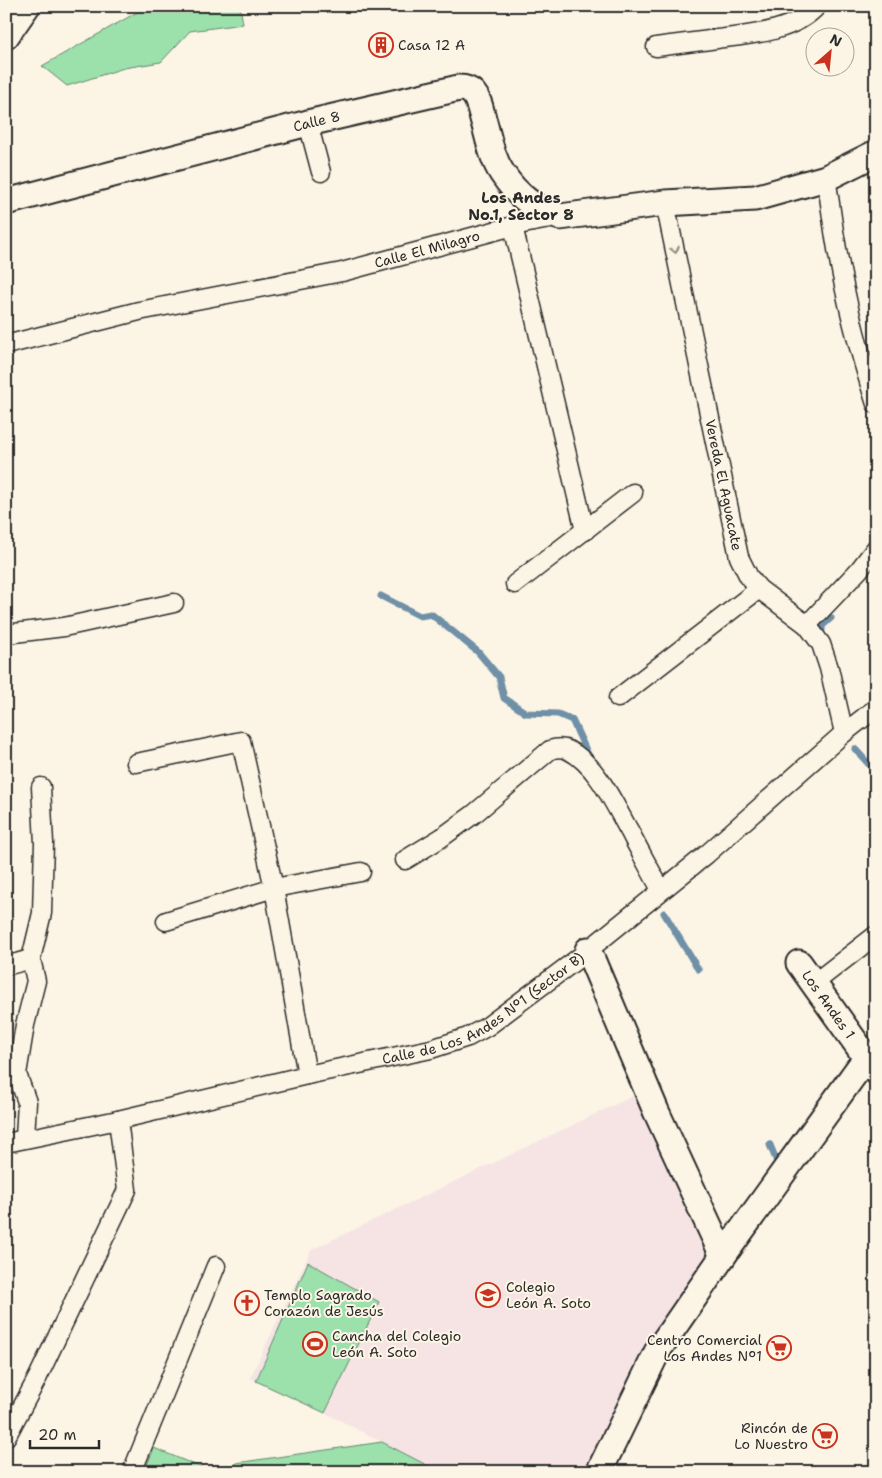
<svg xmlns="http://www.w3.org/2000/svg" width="882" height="1478" font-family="'Shantell Sans',sans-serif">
	<rect width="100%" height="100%" fill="#fcf5e5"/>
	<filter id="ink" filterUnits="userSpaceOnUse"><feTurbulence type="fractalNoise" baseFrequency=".02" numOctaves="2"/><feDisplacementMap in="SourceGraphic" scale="10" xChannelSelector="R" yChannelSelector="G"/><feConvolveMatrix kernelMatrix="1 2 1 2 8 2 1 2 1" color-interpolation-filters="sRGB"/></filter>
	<g filter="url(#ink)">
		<path fill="#f6e4e4" d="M635 1095 714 1255 590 1472H440L325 1413 250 1378 311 1250Z"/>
		<path fill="#9ce0ac" stroke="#64866c" d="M148 6H240L243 24 190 31 161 62 124 68 67 86 42 66Z
			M308 1262 379 1302 325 1413 256 1381Z
			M382 1442 440 1472H232L236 1463Z
			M154 1448 212 1472H144Z"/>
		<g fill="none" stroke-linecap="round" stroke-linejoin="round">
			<path stroke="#6f90a8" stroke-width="7" d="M381 596 420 616 431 614 478 652 499 677 504 698 526 713 558 714 572 720 591 761
				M821 630H822V626L831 618
				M855 749 876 772
				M664 913 698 969
				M770 1145 777 1162"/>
			<defs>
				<g id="street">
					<path d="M656 47C676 44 697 42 717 39 749 35 794 32 817 6"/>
					<path d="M308 123 321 172"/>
					<path d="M826 178C830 200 832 221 836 243 845 298 859 352 876 404"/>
					<path id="s1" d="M665 203 739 557 749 577 759 589 807 625 821 644 829 668 844 733"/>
					<path d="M513 226 585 531"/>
					<path id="s2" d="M6 345 139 311 342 272 513 226 560 217"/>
					<path d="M515 584 633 493"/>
					<path d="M807 625 859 570 876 548"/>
					<path d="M6 634 64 627 174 603"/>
					<path d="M618 698 759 589"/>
					<path d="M136 763 241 741 274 888 307 1075"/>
					<path d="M405 860 441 838 474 814 550 750C556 748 562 747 568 750 597 764 615 806 630 832 640 852 651 871 661 890"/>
					<path d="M166 921 274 888 361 872"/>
					<path d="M6 966 31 959"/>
					<path d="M813 984 876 935"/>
					<path d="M25 1138 27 1102 17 1074 25 1025 36 981 31 959 42 913 44 843 41 787"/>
					<path id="s3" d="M6 1143 118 1120 307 1075 431 1049 468 1037 488 1026 576 960 707 854 844 733 876 708"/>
					<path d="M6 1437 37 1379 127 1190 118 1120"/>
					<path d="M132 1472 216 1266"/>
				</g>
				<g id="secondary">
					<path d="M6 36 27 6"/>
					<path id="s4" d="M6 202 308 123 459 88C464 88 469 89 473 93 480 101 481 113 484 122 489 140 492 158 502 173 517 196 535 209 560 217L665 203 755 198 826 178 876 153"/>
					<path d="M588 950 656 1111 723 1256"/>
					<path id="s5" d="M799 963 876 1071"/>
					<path d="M599 1472 658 1350 723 1256 866 1058"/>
				</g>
			</defs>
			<use href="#street" stroke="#2b2b2b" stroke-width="21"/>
			<use href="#secondary" stroke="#2b2b2b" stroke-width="29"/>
			<use href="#street" stroke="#fcf5e5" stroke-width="18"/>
			<use href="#secondary" stroke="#fcf5e5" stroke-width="25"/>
		</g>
		<defs><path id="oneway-chevron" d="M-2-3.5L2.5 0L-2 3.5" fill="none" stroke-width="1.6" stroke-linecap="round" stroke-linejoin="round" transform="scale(1.25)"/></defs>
		<use stroke="#949088" href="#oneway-chevron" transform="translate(675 250) rotate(78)"/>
	</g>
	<defs>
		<symbol id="building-ring" viewBox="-11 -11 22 22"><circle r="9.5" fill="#fcf5e5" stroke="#c8321e" stroke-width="1.5"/><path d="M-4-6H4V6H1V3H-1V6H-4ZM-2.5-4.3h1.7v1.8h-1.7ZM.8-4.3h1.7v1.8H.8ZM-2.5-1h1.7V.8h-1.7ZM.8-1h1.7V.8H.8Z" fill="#c8321e"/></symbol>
		<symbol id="school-ring" viewBox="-11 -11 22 22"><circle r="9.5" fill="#fcf5e5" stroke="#c8321e" stroke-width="1.5"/><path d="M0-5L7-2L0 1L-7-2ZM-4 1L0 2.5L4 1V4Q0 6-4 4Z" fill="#c8321e"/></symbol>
		<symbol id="church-ring" viewBox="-11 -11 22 22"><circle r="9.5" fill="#fcf5e5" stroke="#c8321e" stroke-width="1.5"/><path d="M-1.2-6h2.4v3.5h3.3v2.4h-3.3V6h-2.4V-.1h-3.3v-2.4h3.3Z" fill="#c8321e"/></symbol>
		<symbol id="stadium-ring" viewBox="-11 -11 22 22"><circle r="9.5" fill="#fcf5e5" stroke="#c8321e" stroke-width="1.5"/><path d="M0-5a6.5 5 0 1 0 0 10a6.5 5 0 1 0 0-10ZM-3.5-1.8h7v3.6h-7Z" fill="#c8321e"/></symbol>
		<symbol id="supermarket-ring" viewBox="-11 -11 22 22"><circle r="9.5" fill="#fcf5e5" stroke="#c8321e" stroke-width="1.5"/><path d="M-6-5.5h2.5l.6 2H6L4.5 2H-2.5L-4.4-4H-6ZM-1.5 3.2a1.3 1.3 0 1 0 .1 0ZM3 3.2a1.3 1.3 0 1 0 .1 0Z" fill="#c8321e"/></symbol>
	</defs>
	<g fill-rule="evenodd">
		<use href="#building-ring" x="367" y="31" width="28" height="28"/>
		<use href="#school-ring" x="474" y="1281" width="28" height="28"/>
		<use href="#church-ring" x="233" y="1289" width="28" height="28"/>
		<use href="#stadium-ring" x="301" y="1330" width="28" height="28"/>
		<use href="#supermarket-ring" x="765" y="1334" width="28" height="28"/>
		<use href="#supermarket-ring" x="811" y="1422" width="28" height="28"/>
	</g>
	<g text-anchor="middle" stroke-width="4" stroke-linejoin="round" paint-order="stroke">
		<g font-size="14" fill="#2b2b2b" stroke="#fcf5e5" text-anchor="start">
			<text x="398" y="50">Casa 12 A</text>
			<text x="506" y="1292">Colegio<tspan x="506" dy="16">León A. Soto</tspan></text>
			<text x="264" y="1300">Templo Sagrado<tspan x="264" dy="16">Corazón de Jesús</tspan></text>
			<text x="332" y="1341">Cancha del Colegio<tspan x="332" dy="16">León A. Soto</tspan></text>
			<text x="762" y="1345" text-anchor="end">Centro Comercial<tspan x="762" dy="16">Los Andes N°1</tspan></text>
			<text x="808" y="1433" text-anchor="end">Rincón de<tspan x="808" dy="16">Lo Nuestro</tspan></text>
		</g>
		<g font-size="14" fill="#2b2b2b" stroke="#fcf5e5">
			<text dy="5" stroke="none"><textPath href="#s4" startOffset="321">Calle 8</textPath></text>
			<text dy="5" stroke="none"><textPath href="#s2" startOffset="432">Calle El Milagro</textPath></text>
			<text dy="5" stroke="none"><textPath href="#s1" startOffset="288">Vereda El Aguacate</textPath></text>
			<text dy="5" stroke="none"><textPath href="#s5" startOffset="51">Los Andes 1</textPath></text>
			<text dy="5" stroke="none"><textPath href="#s3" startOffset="500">Calle de Los Andes N°1 (Sector B)</textPath></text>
		</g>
		<g font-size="15" font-weight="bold" fill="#2b2b2b" stroke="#fcf5e5">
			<text x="521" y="203">Los Andes<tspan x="521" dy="17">No.1, Sector 8</tspan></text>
		</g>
	</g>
	<rect width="882" height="1478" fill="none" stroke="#fcf5e5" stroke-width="25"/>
	<rect x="12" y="12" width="857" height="1453" fill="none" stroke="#2b2b2b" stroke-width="2" filter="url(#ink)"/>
	<g transform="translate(830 52) rotate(27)"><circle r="24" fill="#fcf5e5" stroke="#a8a49b"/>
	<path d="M0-4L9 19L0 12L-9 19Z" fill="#c8321e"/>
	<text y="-8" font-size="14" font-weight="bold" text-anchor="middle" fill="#2b2b2b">N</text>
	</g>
	<path d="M30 1440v8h69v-8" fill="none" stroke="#2b2b2b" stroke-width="2.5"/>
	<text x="38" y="1440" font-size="15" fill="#2b2b2b" stroke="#fcf5e5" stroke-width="4" paint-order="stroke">20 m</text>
</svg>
